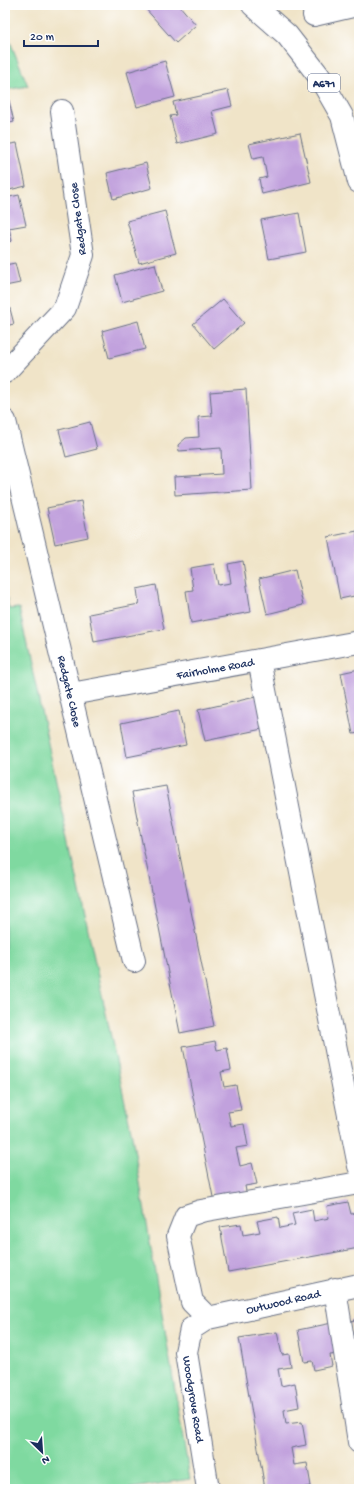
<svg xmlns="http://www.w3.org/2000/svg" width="364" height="1494" font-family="'Gochi Hand',sans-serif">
	<rect width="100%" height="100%" fill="#fff"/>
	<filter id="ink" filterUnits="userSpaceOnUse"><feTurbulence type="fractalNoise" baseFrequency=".025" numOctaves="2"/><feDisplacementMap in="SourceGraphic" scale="8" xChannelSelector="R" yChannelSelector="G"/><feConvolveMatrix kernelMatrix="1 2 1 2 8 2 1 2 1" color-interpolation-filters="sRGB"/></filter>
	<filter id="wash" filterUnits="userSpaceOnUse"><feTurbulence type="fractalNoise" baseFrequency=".012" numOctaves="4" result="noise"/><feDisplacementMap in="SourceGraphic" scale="16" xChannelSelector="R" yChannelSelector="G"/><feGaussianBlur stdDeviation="0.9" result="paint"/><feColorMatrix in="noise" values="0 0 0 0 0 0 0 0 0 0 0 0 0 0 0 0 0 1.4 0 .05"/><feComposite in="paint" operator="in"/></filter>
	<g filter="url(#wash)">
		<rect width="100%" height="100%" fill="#f0e4c8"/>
		<path fill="#7fd9a0" stroke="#4d847f" d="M5 29 28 86 5 90Z
			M5 591 9 609 19 608 131 1130 190 1479 126 1489H5Z"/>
		<g id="blocks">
			<path fill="#c1a1dd" d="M146 5H179L196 25 176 43 144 7Z
				M165 61 175 97 137 107 127 72Z
				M228 90 232 106 212 111 218 134 177 144 170 116 176 115 173 102Z
				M7 92 14 122 5 124V93Z
				M5 125 8 138H5Z
				M300 133 311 182 262 194 259 179 267 177 263 157 253 159 249 144Z
				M17 143 26 186 5 191V145Z
				M146 163 152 188 113 199 107 173Z
				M19 195 26 225 9 228 12 241 5 243V198Z
				M165 211 176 253 139 263 127 221Z
				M299 213 306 252 269 259 261 220Z
				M15 263 20 283 5 286V265Z
				M155 264 162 291 122 302 115 275Z
				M5 290 14 324 5 326Z
				M223 299 244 323 214 349 193 324Z
				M138 321 145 349 109 358 102 331Z
				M246 389 252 490 175 495 174 477 222 474 221 448 179 451 178 445 186 438 199 437 198 417 212 416 210 392Z
				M90 422 97 449 66 457 59 430Z
				M81 501 88 537 55 544 47 508Z
				M357 531 359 595 340 599 328 537Z
				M243 561 251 612 191 623 186 591 193 590 190 568 214 564 218 585 231 583 228 564Z
				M295 570 303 605 267 614 259 579Z
				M156 585 164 629 94 642 89 614 139 604 137 589Z
				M359 669V733L353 734 341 673Z
				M260 696 267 728 205 741 198 710Z
				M179 711 186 745 127 757 121 723Z
				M166 786 214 1026 180 1033 132 792Z
				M215 1041 217 1050 227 1048 231 1070 221 1072 224 1087 236 1085 241 1110 228 1112 231 1126 244 1124 248 1146 236 1148 240 1166 252 1163 257 1184 245 1186 247 1196 214 1202 183 1047Z
				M348 1202 351 1214 359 1213V1248L228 1272 220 1227 241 1224 243 1235 260 1232 257 1221 278 1217 280 1228 295 1225 292 1213 312 1209 314 1221 329 1218 327 1206Z
				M359 1319V1356H358L351 1321Z
				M332 1323 338 1354 330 1355 332 1366 314 1370 312 1361 304 1362 298 1330Z
				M277 1332 282 1355 289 1354 291 1367 278 1369 281 1386 295 1383 299 1407 284 1410 286 1424 302 1422 306 1445 291 1448 294 1465 307 1463 311 1486 297 1489H265L239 1338Z"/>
		</g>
	</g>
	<g filter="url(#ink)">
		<use href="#blocks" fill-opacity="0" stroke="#666e83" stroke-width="1"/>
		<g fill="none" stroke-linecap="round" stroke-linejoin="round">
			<defs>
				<path id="minor" d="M314 15 357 5
					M5 372 65 308 83 255 62 111
					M5 421 134 961
					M259 660 359 1166
					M71 694 359 642
					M335 1289 359 1442
					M208 1318 192 1302 178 1236 186 1216 201 1211 359 1183
					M208 1489 186 1352 191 1329 208 1318 359 1285"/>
				<path id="highway" d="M253 5 287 35 319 76 342 116 359 182"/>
			</defs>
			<use href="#minor" stroke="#666e83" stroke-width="24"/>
			<use href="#highway" stroke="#666e83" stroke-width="24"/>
			<use href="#minor" stroke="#fff" stroke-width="22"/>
			<use href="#highway" stroke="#fff" stroke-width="22"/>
		</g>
	</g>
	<g text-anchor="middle" stroke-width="3" stroke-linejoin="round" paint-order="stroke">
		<rect fill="#fff" stroke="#5f6d8e" stroke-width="1" x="308" y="74" width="32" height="18" rx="3"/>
		<g font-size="11" font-weight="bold" fill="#1b2f5e">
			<text x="324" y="87">A671</text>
		</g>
		<g font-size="12" fill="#1b2f5e" stroke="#fff">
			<text transform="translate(77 219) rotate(-97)" y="4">Redgate Close</text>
			<text transform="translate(215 668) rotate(-10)" y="4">Fairholme Road</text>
			<text transform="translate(70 691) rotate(77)" y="4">Redgate Close</text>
			<text transform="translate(283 1301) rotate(-13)" y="4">Outwood Road</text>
			<text transform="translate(194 1399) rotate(81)" y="4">Woodgrove Road</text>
		</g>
	</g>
	<rect width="364" height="1494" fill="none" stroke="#fff" stroke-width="20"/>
	<g transform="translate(42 1452) rotate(155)" stroke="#ffffff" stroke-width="3" paint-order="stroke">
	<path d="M0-3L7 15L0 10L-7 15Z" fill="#1b2f5e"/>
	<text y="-6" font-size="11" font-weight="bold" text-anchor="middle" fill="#1b2f5e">N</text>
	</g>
	<path d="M24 40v6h74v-6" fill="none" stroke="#1b2f5e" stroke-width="2"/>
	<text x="30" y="40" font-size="12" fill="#1b2f5e" stroke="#ffffff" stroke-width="3" paint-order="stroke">20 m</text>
</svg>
